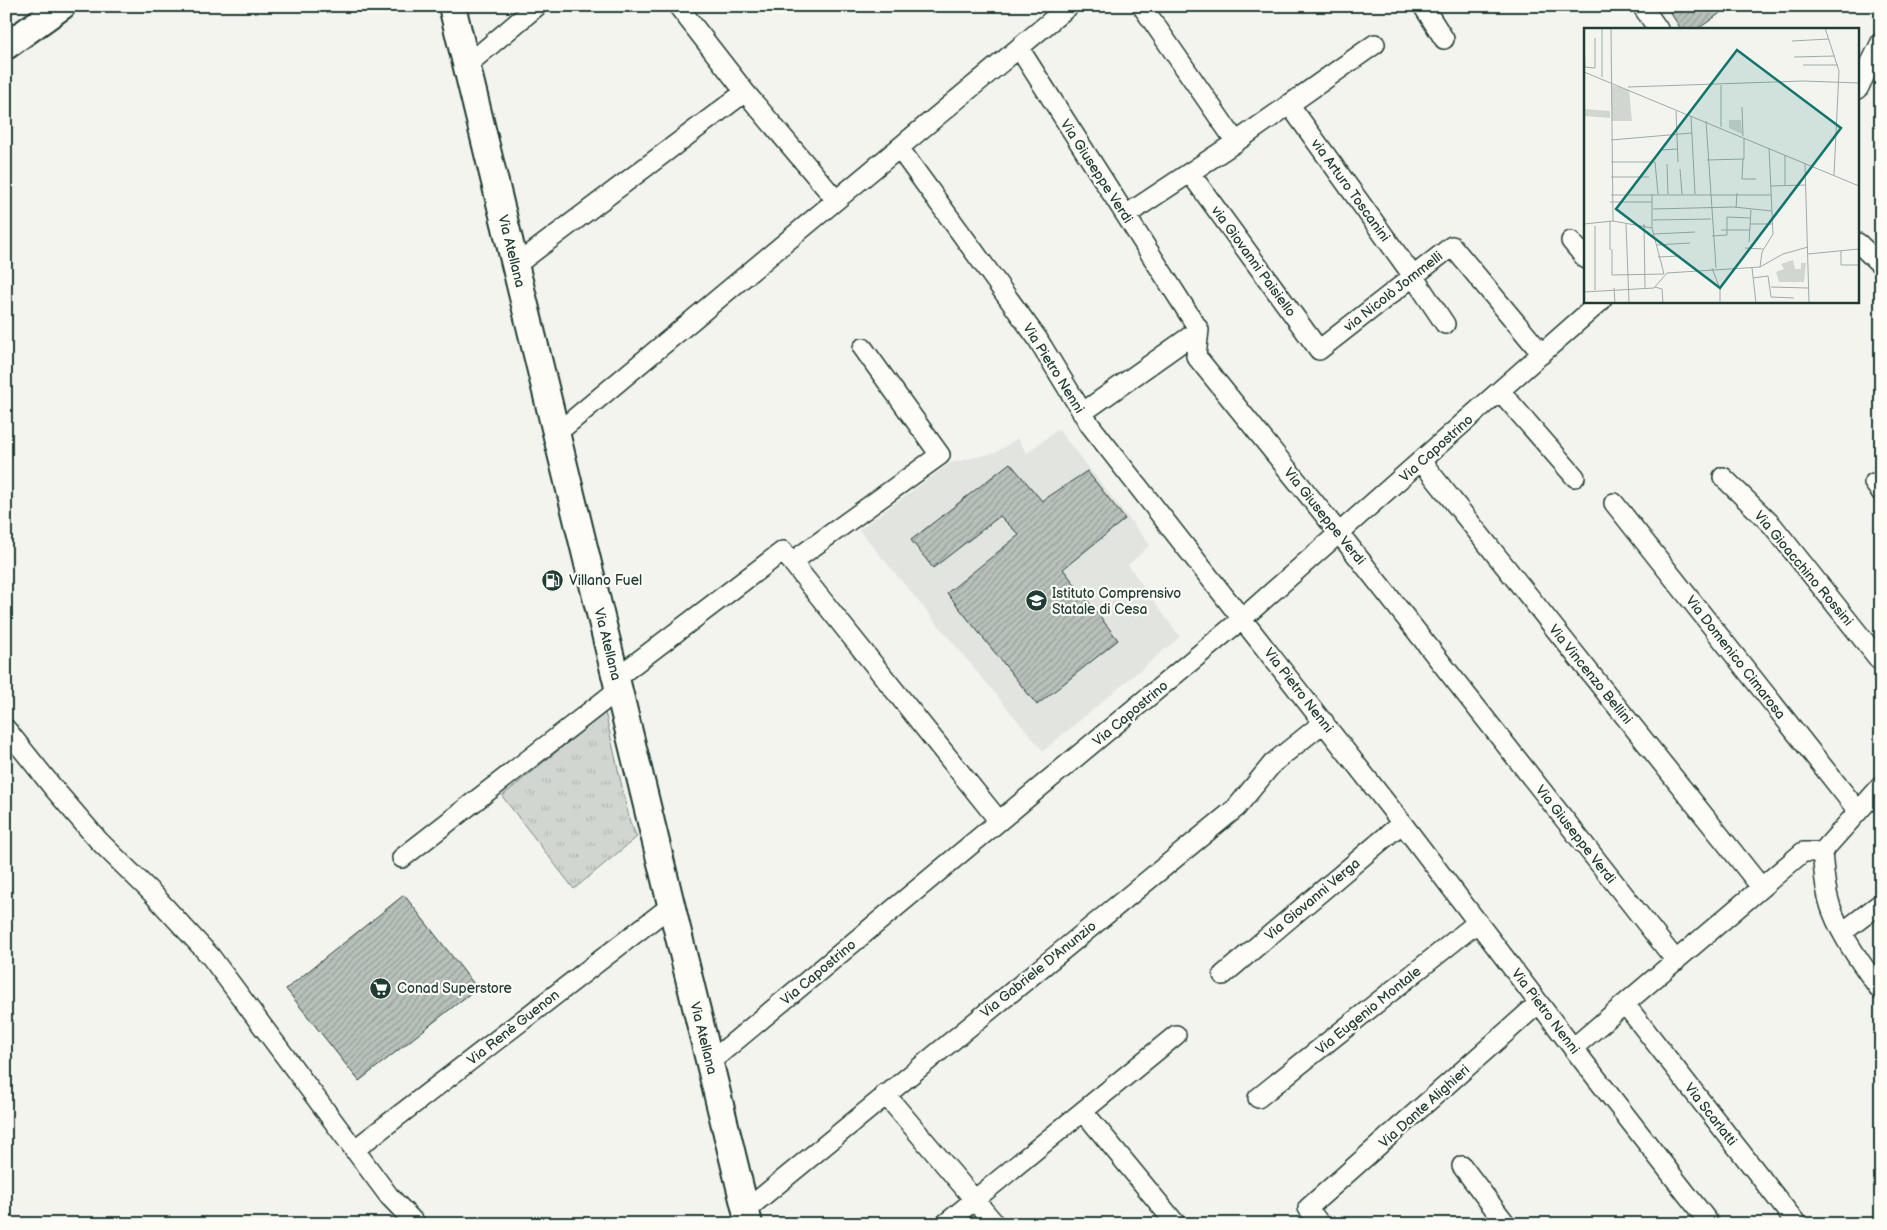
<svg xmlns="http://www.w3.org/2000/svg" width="1887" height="1230" font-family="'Balsamiq Sans',sans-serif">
	<defs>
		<pattern id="grass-tufts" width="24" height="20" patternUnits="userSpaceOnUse" patternTransform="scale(1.25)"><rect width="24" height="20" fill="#d1d6d1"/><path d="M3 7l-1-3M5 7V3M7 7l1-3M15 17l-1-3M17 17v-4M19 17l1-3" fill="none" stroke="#b3b9b4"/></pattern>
		<pattern id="building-hatch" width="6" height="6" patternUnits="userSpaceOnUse" patternTransform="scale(1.25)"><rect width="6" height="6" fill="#b9c1bb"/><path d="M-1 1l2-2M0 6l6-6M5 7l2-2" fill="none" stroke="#969e99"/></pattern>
	</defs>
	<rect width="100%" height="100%" fill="#f4f4ef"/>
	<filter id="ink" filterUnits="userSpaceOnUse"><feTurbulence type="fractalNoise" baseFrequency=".02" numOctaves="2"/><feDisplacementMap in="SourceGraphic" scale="10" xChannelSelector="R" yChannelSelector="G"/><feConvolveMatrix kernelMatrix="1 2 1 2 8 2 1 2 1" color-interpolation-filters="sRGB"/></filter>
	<g filter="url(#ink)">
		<path fill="#e2e5df" d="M1058 429 1150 545 1128 565 1180 637 1043 751 859 530 950 463 997 452 1017 438 1027 453Z"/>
		<path fill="url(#grass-tufts)" stroke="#788a82" d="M605 712 630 822 637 837 574 889 502 796Z"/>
		<path fill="url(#building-hatch)" stroke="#1f3d34" d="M1666 6H1730L1698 29H1681Z
			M1010 463 1042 501 1087 471 1125 519 1063 569 1118 640 1037 705 947 593 1019 535 1000 516 933 568 911 540Z
			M404 895 477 988 359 1081 286 989Z"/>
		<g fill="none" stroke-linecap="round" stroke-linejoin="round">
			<defs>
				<path id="street" d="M678 6 745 92 836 200
					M1142 6 1236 142
					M1423 6 1444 39
					M1642 6 1658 29
					M1019 48 1199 330 1196 356 1339 533 1676 961
					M467 65 537 6
					M1858 89 1881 42
					M1289 104 1413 276 1445 324
					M899 148 1037 338 1090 425 1402 823 1573 1048 1710 1224
					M1190 173 1319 350 1452 246 1542 354
					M1126 215 1236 142 1375 44
					M1571 241 1586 259
					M1858 243 1881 265
					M516 265 745 92
					M1500 391 1575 477
					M1082 413 1199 330
					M557 433 1069 6
					M1421 461 1761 887
					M1723 477 1772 525 1881 662
					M1874 483 1881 492
					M1614 503 1858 811
					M792 562 940 455 863 348
					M616 678 783 551 999 821
					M6 729 55 790 99 841 153 894 211 957 389 1196 416 1224
					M1881 786 1822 852C1824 872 1825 893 1833 913 1844 941 1864 967 1881 991
					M402 858 619 689
					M1843 932 1881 903
					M1223 975 1402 823
					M1625 1004 1797 1224
					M1573 1048 1803 852H1822
					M710 1062 1243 618 1601 301
					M885 1094 995 1224
					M1258 1098 1478 922
					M1083 1111 1176 1224
					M354 1150 672 905
					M1462 1166 1506 1224
					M746 1210 1236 808 1273 763 1324 722
					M945 1224 1176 1035
					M1320 1224 1308 1208 1539 1003"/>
				<path id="secondary" d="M452 6 749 1224
					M6 46 62 6"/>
			</defs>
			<use href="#street" stroke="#1f3d34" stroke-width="22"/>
			<use href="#secondary" stroke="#1f3d34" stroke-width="30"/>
			<use href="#street" stroke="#fdfcf7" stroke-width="19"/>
			<use href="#secondary" stroke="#fdfcf7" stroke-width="26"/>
		</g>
	</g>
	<defs>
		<symbol id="fuel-disc" viewBox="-11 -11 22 22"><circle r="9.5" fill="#1f3d34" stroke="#fdfcf7"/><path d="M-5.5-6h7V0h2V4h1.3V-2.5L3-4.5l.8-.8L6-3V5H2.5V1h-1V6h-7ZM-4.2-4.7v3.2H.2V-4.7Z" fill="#fff"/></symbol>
		<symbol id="school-disc" viewBox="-11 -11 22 22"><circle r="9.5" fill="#1f3d34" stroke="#fdfcf7"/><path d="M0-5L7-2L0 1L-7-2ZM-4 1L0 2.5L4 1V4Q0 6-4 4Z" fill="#fff"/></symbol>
		<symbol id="supermarket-disc" viewBox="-11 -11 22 22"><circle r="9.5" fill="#1f3d34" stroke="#fdfcf7"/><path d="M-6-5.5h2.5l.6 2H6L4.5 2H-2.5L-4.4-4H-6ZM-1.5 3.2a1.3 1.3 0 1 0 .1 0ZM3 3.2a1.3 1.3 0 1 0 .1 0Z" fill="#fff"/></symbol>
	</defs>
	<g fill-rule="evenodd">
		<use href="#fuel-disc" x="540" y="568" width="25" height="25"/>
		<use href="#school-disc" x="1024" y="588" width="25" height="25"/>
		<use href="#supermarket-disc" x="368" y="976" width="25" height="25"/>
	</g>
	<g text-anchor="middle" stroke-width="4.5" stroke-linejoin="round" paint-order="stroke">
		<g font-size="14" fill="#1f3d34" stroke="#fdfcf7">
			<text transform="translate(1097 171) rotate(57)" y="5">Via Giuseppe Verdi</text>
			<text transform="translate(1351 190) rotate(54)" y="5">via Arturo Toscanini</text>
			<text transform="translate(512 251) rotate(76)" y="5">Via Atellana</text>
			<text transform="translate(1254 261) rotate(54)" y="5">via Giovanni Paisiello</text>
			<text transform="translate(1393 291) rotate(-38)" y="5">via Nicolò Jommelli</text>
			<text transform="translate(1054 368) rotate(58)" y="5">Via Pietro Nenni</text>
			<text transform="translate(1436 448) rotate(-42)" y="5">Via Capostrino</text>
			<text transform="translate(1325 516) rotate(51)" y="5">Via Giuseppe Verdi</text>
			<text transform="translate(1804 568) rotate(50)" y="5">Via Gioacchino Rossini</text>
			<text transform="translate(608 644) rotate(76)" y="5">Via Atellana</text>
			<text transform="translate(1736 657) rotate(52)" y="5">Via Domenico Cimarosa</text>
			<text transform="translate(1591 674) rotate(51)" y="5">Via Vincenzo Bellini</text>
			<text transform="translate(1299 690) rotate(52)" y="5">Via Pietro Nenni</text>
			<text transform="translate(1130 713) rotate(-40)" y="5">Via Capostrino</text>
			<text transform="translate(1576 834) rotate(52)" y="5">Via Giuseppe Verdi</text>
			<text transform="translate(1312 899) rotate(-40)" y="5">Via Giovanni Verga</text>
			<text transform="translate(1038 969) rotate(-39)" y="5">Via Gabriele D'Anunzio</text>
			<text transform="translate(818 972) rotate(-40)" y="5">Via Capostrino</text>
			<text transform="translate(1368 1010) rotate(-39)" y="5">Via Eugenio Montale</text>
			<text transform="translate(1546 1011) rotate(53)" y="5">Via Pietro Nenni</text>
			<text transform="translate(513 1027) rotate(-38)" y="5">Via Renè Guenon</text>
			<text transform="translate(704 1038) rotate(76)" y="5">Via Atellana</text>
			<text transform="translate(1424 1106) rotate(-42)" y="5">Via Dante Alighieri</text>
			<text transform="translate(1711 1114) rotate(52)" y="5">Via Scarlatti</text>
		</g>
		<g font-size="14" fill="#1f3d34" stroke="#fdfcf7" text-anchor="start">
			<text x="569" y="585">Villano Fuel</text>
			<text x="1052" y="598">Istituto Comprensivo<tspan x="1052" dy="16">Statale di Cesa</tspan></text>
			<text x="397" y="993">Conad Superstore</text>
		</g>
	</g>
	<g transform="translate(1584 28)">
		<rect width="275" height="275" fill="#f4f4ef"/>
		<path d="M145 92H157L158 106 145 100ZM209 232 211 241H217V235H222L220 254H195L192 244 200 241 197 236Z" fill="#d1d6d1"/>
		<path d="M0 81 26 83V90L0 88Z" fill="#d1d6d1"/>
		<path d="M27 57 45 62 48 93H28Z" fill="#d1d6d1"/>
		<path fill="none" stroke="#9faba4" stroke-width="1" d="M27 0 29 193M241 0 255 43 250 147M0 10 1 39M208 13 245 11M210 29 251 28M219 37H254M0 39 11 40V10M0 44 275 158M18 49V0M137 57V99M44 59 219 53 275 55M158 79 159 108M92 83 94 134M107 89 111 166M122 93 132 240M27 112 108 105M77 122 94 121M201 127V157M159 131 158 151H172M123 132 160 131V111M27 134H71L74 166M83 136 84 166M221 136 225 275M96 141 98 166M27 149H65M186 158 222 157M68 166V200M27 167H187M26 174H68M152 180 153 165M69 181 150 179 188 183M69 192 127 191M0 196 29 193 68 200 80 246 28 247V221M42 196 45 275M60 196 61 260M166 196H188M11 198V262M137 202H166M70 206 111 204M128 208 143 207V189L166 190M165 214 167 182M72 217 106 215M161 220 179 221M26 222V193M257 223V237H275M224 226 275 221M74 229 96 228M176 239 178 224 189 206 185 120M128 240 136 261V275M168 240 172 275M169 250 184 248 187 269 210 270M71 259 78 261 79 275M187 259 224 260M30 260 31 275M0 264 70 260 83 245 176 239 199 226 224 219"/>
		<path fill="#0f766e" fill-opacity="0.15" stroke="#0f766e" stroke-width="2.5" d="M153 22 257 100 136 260 32 181Z"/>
		<rect width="275" height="275" fill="none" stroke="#1f3d34" stroke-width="2.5"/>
	</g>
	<rect width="1887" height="1230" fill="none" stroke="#fdfcf7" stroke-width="25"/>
	<rect x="12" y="12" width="1862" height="1205" fill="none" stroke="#1f3d34" stroke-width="2" filter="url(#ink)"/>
</svg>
